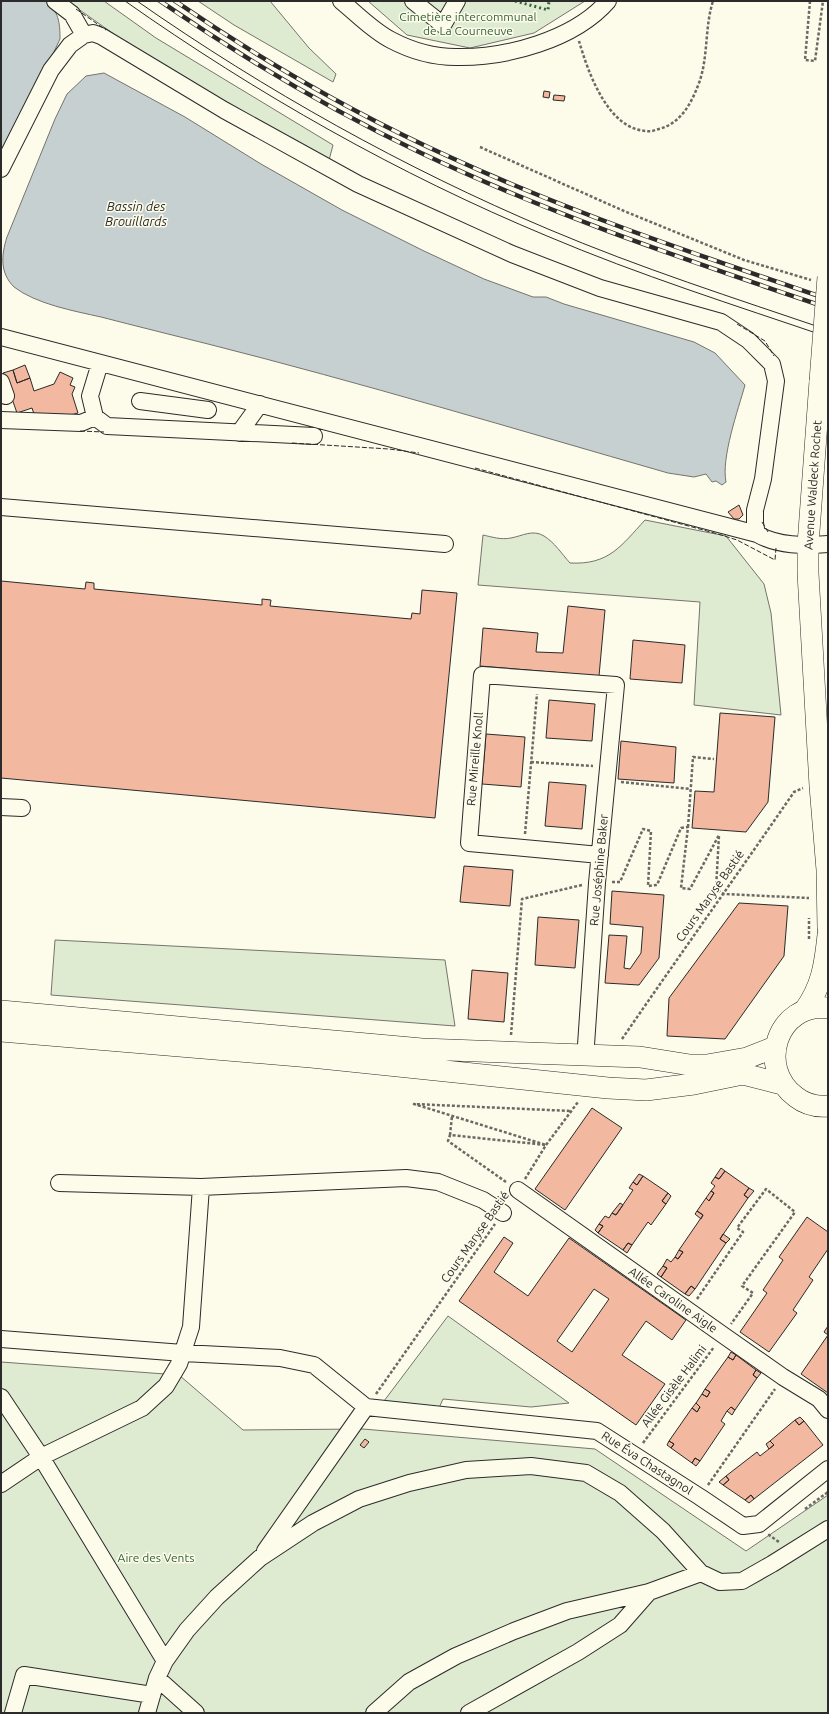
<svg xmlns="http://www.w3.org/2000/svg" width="829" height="1714" font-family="Ubuntu,sans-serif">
	<rect width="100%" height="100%" fill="#fdfbea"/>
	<path fill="#deebd1" stroke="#74746e" d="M67 1H104L156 38 333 145 328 164 145 56Z
		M198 1H270L309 48 336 74 333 82 234 25Z
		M368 1H585L534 33 470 48 407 35Z
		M645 520 726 536 764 584 771 613 781 715 694 705 700 602 478 585 483 535C492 537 501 540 511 538 522 536 533 529 544 536 554 542 562 554 570 563 609 565 621 546 645 520Z
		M55 940 445 960 455 1026 51 995Z
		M448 1316 569 1403 531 1407 443 1399 439 1408 384 1401Z
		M1 1362 179 1375 243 1430 363 1429 595 1449 746 1551 828 1495V1713H1Z"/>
	<path fill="#c7d0d0" stroke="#74746e" d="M1 1H45C59 11 60 23 60 39L1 164Z
		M104 73 185 117 261 164 342 210 424 251 484 279 533 297H546L564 304 694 342 715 353 745 385C738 410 721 458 726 482L722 485 716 481 712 482 706 474 694 477 668 473C515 429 362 383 208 344 172 335 136 326 101 317 74 311 36 304 14 287 0 273 1 256 7 237L55 119 67 94 86 76Z"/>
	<path fill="#f2b8a0" stroke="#2b2b2b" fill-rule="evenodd" d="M544 91 550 92 549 98 543 97Z
		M554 95 565 96 564 101 553 100Z
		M25 365 30 378 17 383 13 370Z
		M13 370 17 383 30 378 34 391 54 384 60 372 73 378 70 385 75 387 72 394 78 413 67 416 34 414 32 408 17 413 3 373Z
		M739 505 743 515 739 519H734L728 512Z
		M1 581 85 589 86 582 94 583V589L262 605V599L271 600 270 606 411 619 412 613 420 614 422 590 457 593 435 818 1 778Z
		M568 606 605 610 599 676 480 666 483 628 538 633 536 652 563 653Z
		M633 640 685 645 682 683 630 679Z
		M549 700 595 704 592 741 546 738Z
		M720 713 775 717 768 802 746 832 692 828 695 791 714 792Z
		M486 734 525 737 521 787 482 784Z
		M621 741 676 747 674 783 618 779Z
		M549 782 586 785 582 829 545 826Z
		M464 866 513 870 510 906 460 902Z
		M612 891 664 895 659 958 639 985 605 983 609 935 627 936 624 968 630 969 641 953 643 927 610 924Z
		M739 903 788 906 784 956 725 1039 667 1036 669 998Z
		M538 917 579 920 575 968 535 965Z
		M472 970 508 973 504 1022 468 1019Z
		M592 1108 622 1128 565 1210 535 1189Z
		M721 1168 725 1171 719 1179 715 1177Z
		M725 1171 749 1188 744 1195 748 1198 720 1239 726 1243 695 1289 691 1286 685 1294 661 1277 667 1268 663 1266 667 1259 671 1262 675 1257 678 1259 683 1252 679 1250 703 1215 697 1211 706 1198 709 1201 714 1193 711 1191 715 1186 711 1183 715 1177 719 1179Z
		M639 1174 643 1176 637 1185 633 1182Z
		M643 1176 668 1193 662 1201 666 1204 651 1225 648 1222 632 1245 628 1243 623 1250 598 1233 603 1226 599 1224 605 1216 609 1218 612 1213 616 1215 633 1190 629 1188 633 1182 637 1185Z
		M749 1188 754 1191 748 1198 744 1195Z
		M711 1191 714 1193 709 1201 706 1198Z
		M668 1193 671 1196 666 1204 662 1201Z
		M620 1203 623 1205 616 1215 612 1213Z
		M697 1211 703 1215 701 1219 695 1214Z
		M807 1217 828 1232V1249L809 1277 813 1280 793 1310 797 1313 769 1352 740 1332 767 1293 763 1290 783 1260 779 1257Z
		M599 1224 603 1226 598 1233 595 1230Z
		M723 1234 730 1239 726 1243 720 1239Z
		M504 1237 513 1243 494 1272 528 1296 569 1238 686 1320 672 1340 646 1321 622 1355 665 1384 636 1425 459 1301ZM594 1289 609 1299 572 1352 557 1341Z
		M628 1243 632 1245 627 1253 623 1250Z
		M679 1250 683 1252 678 1259 675 1257Z
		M663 1266 667 1268 661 1277 657 1274Z
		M691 1286 695 1289 689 1296 685 1294Z
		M828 1326V1335L824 1332Z
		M828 1335V1393L801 1374Z
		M731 1352 736 1355 733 1360 728 1357Z
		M736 1355 756 1370 753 1375 757 1378 735 1410 731 1407 727 1411 721 1421 725 1424 700 1461 695 1458 692 1463 671 1448 674 1444 669 1441 692 1408 697 1412 700 1407 696 1403 702 1394 707 1397 710 1392 705 1389 728 1357 733 1360Z
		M756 1370 761 1373 757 1378 753 1375Z
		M705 1389 710 1392 707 1397 702 1394Z
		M696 1403 700 1407 697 1412 692 1408Z
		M731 1407 735 1410 732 1415 727 1411Z
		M800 1417 804 1421 799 1425 795 1420Z
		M795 1420 799 1425 804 1421 823 1445 754 1499 751 1495 745 1500 723 1485 729 1480 726 1476 757 1452 760 1456 774 1445 770 1441Z
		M365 1439 369 1442 364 1448 360 1445Z
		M669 1441 674 1444 671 1448 667 1445Z
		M770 1441 774 1445 769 1449 766 1444Z
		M695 1458 700 1461 696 1466 692 1463Z
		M726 1476 729 1480 723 1485 719 1482Z
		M751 1495 754 1499 749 1503 745 1500Z"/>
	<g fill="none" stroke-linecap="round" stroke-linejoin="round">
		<defs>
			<path id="minor" d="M55 1 72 14 84 35
				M341 1C357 14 373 31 391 40 410 50 434 57 456 57 506 58 574 40 608 1
				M413 1 443 25 457 1
				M1 169 51 70 70 45 84 35 93 33 101 36 224 110 358 184 512 254 600 288 721 322 748 340 772 364 776 381 763 479 755 510V523L757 534C778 546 804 546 828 544
				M1 337 757 534
				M100 363 90 396 95 417 107 426 314 436
				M1 382 6 396
				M140 401 208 410
				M1 420 81 423 95 417
				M239 433 260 404
				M1 507 445 544
				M1 807 22 808
				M584 1055 586 1045 597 883 616 685 482 675 469 843 600 855
				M59 1183 201 1187 406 1178 438 1182 483 1200 503 1213
				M518 1190 723 1335 783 1377 819 1399 828 1410
				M1 1339 183 1353 280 1358 314 1365 366 1407
				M1 1397 41 1457 165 1661
				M366 1407 597 1431 700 1497 743 1526 759 1524 828 1469
				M1 1484 41 1457 142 1408 166 1386 179 1364 191 1327 201 1187
				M265 1551 366 1407
				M157 1678 196 1713
				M13 1713 24 1675 152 1695
				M147 1713 157 1678 165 1661 187 1630 217 1597 260 1558 313 1523 359 1499 409 1483 466 1470 531 1466 586 1473 620 1493 663 1531 701 1573 720 1582 742 1581 772 1564 828 1529
				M374 1713 409 1682 456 1656 514 1631 567 1611 649 1592 701 1573
				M469 1713 578 1652 620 1625 649 1592"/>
			<path id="major" d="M820 381 808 545V573L820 786 827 870 828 928
				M828 1008C777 1002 756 1068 796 1097 805 1104 817 1107 828 1106
				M1 1011 422 1049 640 1057 690 1065H707L747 1058 775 1047
				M804 1011C822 987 825 964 828 935
				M1 1031 311 1057 608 1088 646 1090 694 1084 743 1074 782 1084"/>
		</defs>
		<use href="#minor" stroke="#2b2b2b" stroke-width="18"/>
		<use href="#major" stroke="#2b2b2b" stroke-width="22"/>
		<path stroke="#6a6964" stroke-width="2.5" stroke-dasharray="3 2" stroke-linecap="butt" d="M810 1 805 60 815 61 823 1
			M579 41C588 72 608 130 647 131 651 132 655 130 659 129 679 124 690 106 697 88 709 61 704 29 713 1
			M480 147 624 211 744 260 811 280
			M531 762 593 766
			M621 782 690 789
			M688 827 693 757 714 759
			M525 834 537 694
			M612 882H620L643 829 651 831 648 886 657 885 681 828 688 827 681 888 690 889 719 835 716 889 724 894 809 898
			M809 939V918
			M511 1035 522 899 582 885
			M622 1039C679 956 737 875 794 792L803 788
			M450 1135 452 1116
			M525 1179 546 1145 578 1102
			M506 1182 448 1141 450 1135 546 1145 414 1104 571 1111
			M697 1299 743 1232 737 1228 766 1189 795 1212 742 1286 753 1293 731 1324
			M376 1394 495 1224
			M643 1443 714 1347
			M708 1485 775 1389
			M805 1509 828 1492
			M770 1535H769L779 1542"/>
		<use href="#minor" stroke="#fdfbea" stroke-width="16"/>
		<use href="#major" stroke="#fdfbea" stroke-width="21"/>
		<path stroke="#2b2b2b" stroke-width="1" d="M125 1C257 94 398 174 547 236 639 275 734 305 828 337
			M137 1C266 91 404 168 548 229 640 268 734 298 828 330"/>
		<defs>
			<path id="rail" d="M160 1C243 58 329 109 419 152 551 215 690 261 828 308
				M175 1C263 61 354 114 452 158 574 214 701 256 828 299"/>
		</defs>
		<use href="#rail" stroke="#2b2b2b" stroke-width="4.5"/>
		<use href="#rail" stroke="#fdfbea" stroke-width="3" stroke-dasharray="9" stroke-linecap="butt"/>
		<defs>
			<path id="major-bridge" d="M820 381 828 277"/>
		</defs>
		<use href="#major-bridge" stroke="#2b2b2b" stroke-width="22" stroke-linecap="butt"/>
		<use href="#major-bridge" stroke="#fdfbea" stroke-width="21"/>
		<path stroke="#34623c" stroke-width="3" stroke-dasharray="2 3" stroke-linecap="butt" d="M515 1 548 10 549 1"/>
		<path stroke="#2b2b2b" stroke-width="1" stroke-dasharray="5 2" stroke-linecap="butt" d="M76 9 106 30
			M737 324 765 341 774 356
			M80 431 104 432
			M292 443 389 449 419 453
			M475 468 718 534 737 540 775 560 776 548
			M762 522 768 532"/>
	</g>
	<g text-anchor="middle" stroke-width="3" stroke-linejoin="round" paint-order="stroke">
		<g font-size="12" fill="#34623c" stroke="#fdfbea">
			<text x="468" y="21">Cimetière intercommunal<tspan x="468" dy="14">de La Courneuve</tspan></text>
			<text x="156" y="1562">Aire des Vents</text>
		</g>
		<g font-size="12" fill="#2b2b2b" stroke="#fdfbea">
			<text transform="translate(813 485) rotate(-86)" y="4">Avenue Waldeck Rochet</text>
			<text transform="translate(475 759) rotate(-85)" y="4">Rue Mireille Knoll</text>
			<text transform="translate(599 870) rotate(-85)" y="4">Rue Joséphine Baker</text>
			<text transform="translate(710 896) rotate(-55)" y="4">Cours Maryse Bastié</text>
			<text transform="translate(475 1237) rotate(-55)" y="4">Cours Maryse Bastié</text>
			<text transform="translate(673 1300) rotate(35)" y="4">Allée Caroline Aigle</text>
			<text transform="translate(674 1386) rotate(-53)" y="4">Allée Gisèle Halimi</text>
			<text transform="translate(647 1463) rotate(33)" y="4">Rue Éva Chastagnol</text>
		</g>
		<g font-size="13" font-style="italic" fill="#2b2b2b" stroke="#fdfbea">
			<text x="136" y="211">Bassin des<tspan x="136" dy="15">Brouillards</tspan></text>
		</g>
	</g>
	<rect width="829" height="1714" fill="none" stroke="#2b2b2b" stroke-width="4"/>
</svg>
